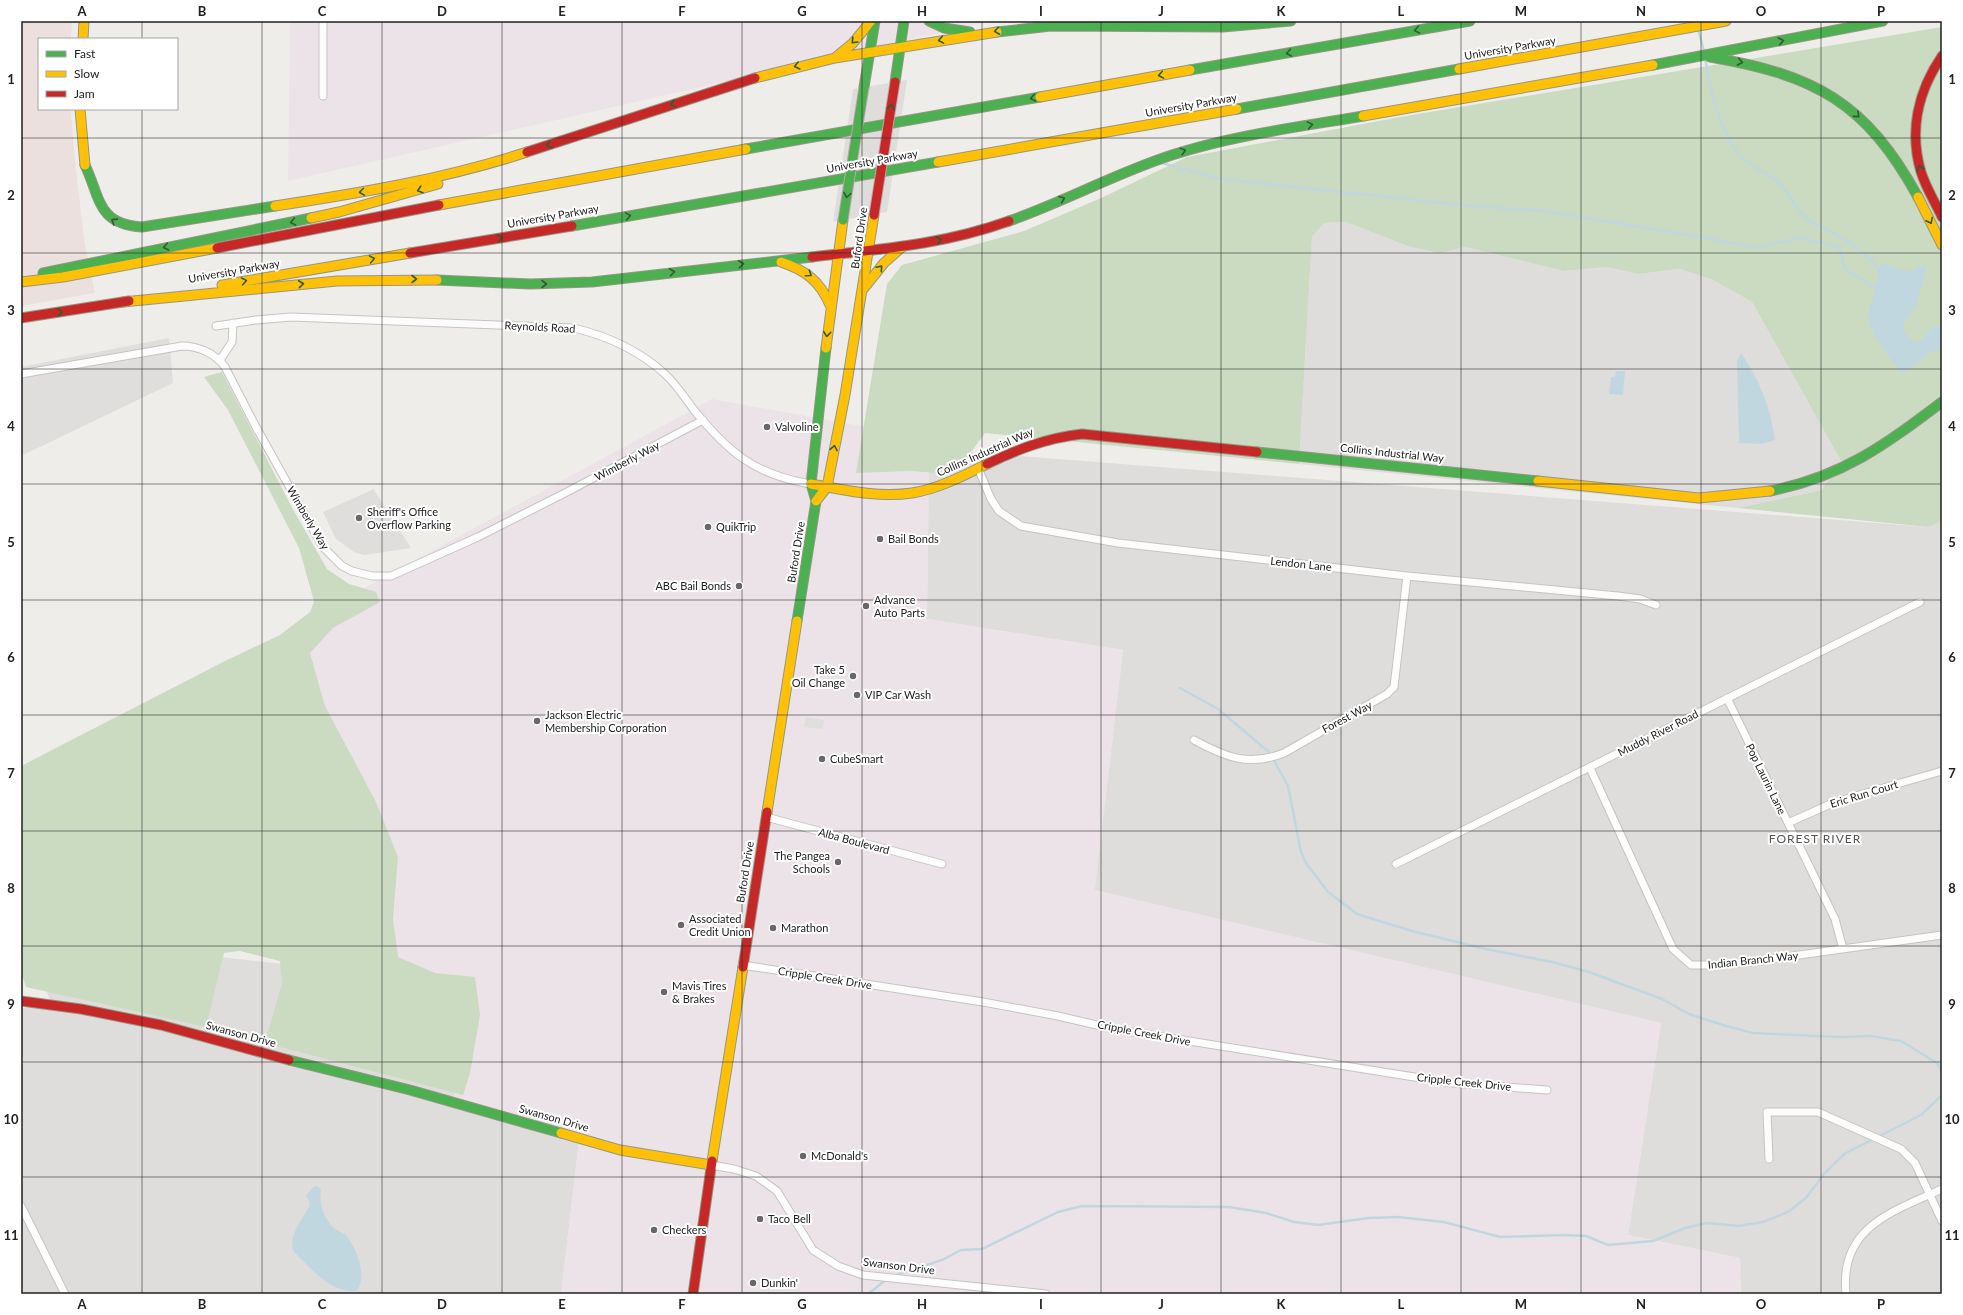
<svg xmlns="http://www.w3.org/2000/svg" width="1963" height="1315" font-family="Lato,sans-serif">
	<rect width="100%" height="100%" fill="#efedea"/>
	<path fill="#dedddb" d="M1346 222 1410 247 1440 253 1465 247 1564 271 1606 267 1639 274 1679 269 1711 279 1752 302 1841 461 1822 490 1738 508 1299 464 1312 237 1324 223Z
		M929 449 1929 527 1942 521V1294H1741L1740 1258 1628 1235 1661 1023 1094 890 1123 650 927 619Z
		M25 935 381 975 579 1142 561 1294H21V1008H53Z"/>
	<path fill="#ebe0dd" d="M21 21H72L71 39H39V109H71L74 151 84 240 95 293 21 306Z"/>
	<path fill="#ece3e8" d="M290 21H992L288 181Z
		M712 399 932 439 929 449 927 619 1123 650 1095 890 1661 1023 1628 1235 1740 1258 1741 1294H561L579 1142 452 1104 472 996 381 975 287 630Z"/>
	<path fill="#cadbc2" d="M1942 27V521L1929 527 1738 508 1822 490 1841 461 1752 302 1711 279 1679 269 1639 274 1606 267 1564 271 1465 247 1440 253 1410 247 1346 222 1324 223 1312 237 1299 464 985 433 963 463 939 473 910 471 856 473 887 284 902 265 1024 231 1101 198 1187 157 1400 117Z
		M222 372 290 504 327 569 349 584 376 592 380 602 333 628 310 653 325 706 376 802 398 857 393 919 398 957 435 973 475 977 480 1015 470 1073 463 1095 265 1043 282 983 280 961 240 951 224 953 206 1027 26 987 21 972V766L223 662 280 635 310 612 314 601 299 548 228 410 204 377Z"/>
	<path fill="#dfdedd" d="M169 338 173 383 21 456V367Z
		M374 489V490L411 548 364 555 354 552 336 539 323 512Z
		M806 717 824 720 823 729 804 727Z"/>
	<path fill="#c1d7df" d="M1886 264 1909 272 1919 267 1926 266C1927 270 1917 305 1915 308 1903 323 1897 328 1915 343L1920 342 1932 327 1942 326V349L1931 352 1903 374C1892 361 1867 330 1868 313 1868 307 1873 301 1874 295 1876 285 1878 275 1880 265Z
		M1741 353C1759 378 1771 409 1775 440L1761 444 1739 443 1737 361Z
		M1616 371H1625L1623 395 1609 394 1611 377H1615Z
		M317 1186 321 1189C318 1207 327 1228 345 1234 356 1247 368 1275 357 1291 331 1294 312 1269 294 1252 287 1237 302 1220 309 1207L310 1202 306 1196 313 1187Z"/>
	<path fill="#dedddc" d="M907 80 887 212 833 222 853 89Z"/>
	<g fill="none" stroke-linecap="round" stroke-linejoin="round">
		<path stroke="#c1d7df" stroke-width="2.5" d="M1698 29 1704 51
			M1705 58C1710 87 1720 135 1741 156 1751 168 1769 172 1780 184 1791 195 1796 210 1808 219 1813 224 1821 226 1827 230 1846 240 1867 252 1879 270
			M1162 163 1220 179 1471 206 1544 211 1707 238 1756 248 1800 238 1839 247 1845 269 1875 288
			M1180 688 1218 709 1270 753 1288 786 1301 852 1306 863 1328 892 1357 914 1412 931 1486 949 1552 962 1589 972 1662 999 1689 1014 1726 1026 1753 1033 1840 1037 1871 1036 1901 1041 1937 1063 1942 1071
			M893 1276 942 1260 961 1250 982 1249 1058 1212 1082 1206 1229 1207 1266 1213 1294 1222 1318 1225 1369 1218 1398 1217 1444 1222 1500 1237 1565 1235 1586 1236 1608 1245 1653 1241 1685 1228 1707 1223 1739 1226 1763 1222 1788 1212 1806 1198 1824 1174 1844 1154 1921 1115 1942 1095
			M868 1294 887 1279"/>
		<defs>
			<path id="street" d="M323 96V21
				M216 326 256 320 291 317 574 328C607 336 640 351 665 374 676 384 685 398 694 410 728 452 755 475 811 484
				M220 360 232 342 233 323
				M21 374 182 346C198 346 215 353 225 367L256 427 323 547 342 566 352 571 372 576H391L478 537 565 493 703 420
				M978 468 991 499 999 511 1021 526 1118 543 1407 576 1618 596 1640 599 1656 605
				M1727 698 1835 919 1843 949
				M1194 740C1225 757 1249 767 1284 753L1387 694 1394 687 1407 576
				M1590 768 1673 949 1691 965H1714L1750 962 1942 935
				M766 817 942 864
				M1788 823 1835 802 1942 771
				M1396 864 1920 602
				M742 965 983 1002 1058 1016 1114 1029 1452 1083 1547 1090
				M1769 1159 1767 1112H1818L1901 1149 1915 1163 1942 1221
				M711 1165 734 1169 756 1176 777 1191 813 1250 838 1266 863 1275 1046 1294
				M21 1206 65 1294
				M1846 1294C1839 1227 1892 1212 1942 1189"/>
			<path id="fast" d="M929 21 944 28 970 32
				M997 32 1051 26 1223 27 1291 21
				M1710 57C1815 75 1866 102 1918 197
				M1653 65 1883 21
				M1190 70 1470 21
				M895 82 904 21
				M864 87 875 21
				M1237 109 1459 69
				M746 149 1040 97
				M85 165C101 199 97 224 142 227L275 206
				M1009 221C1064 202 1116 173 1172 155 1234 135 1299 127 1363 116
				M572 226 938 162
				M43 273 311 218
				M437 280 530 284 592 282 812 257
				M1257 452 1538 481
				M1770 491C1842 477 1885 445 1942 402
				M797 621 816 501 811 484 826 348
				M289 1060 410 1090 561 1133"/>
			<path id="slow" d="M83 39 84 21
				M836 57 853 43 871 21
				M1459 69 1726 21
				M755 78 835 58 997 32
				M1040 97 1190 70
				M80 109 85 165
				M1363 116 1653 65
				M938 162 1237 109
				M1918 197 1942 245
				M439 205 746 149
				M275 206C360 193 445 179 527 152
				M311 218 339 212 438 184
				M781 262C805 270 820 281 830 305
				M21 282 63 277 217 248
				M222 285 410 253
				M864 288 884 263 901 248
				M123 302 337 281 437 280
				M826 348 843 220
				M1538 481 1699 498 1770 491
				M811 484C844 490 878 498 912 493 938 489 963 476 987 464
				M816 501 827 487 845 395 874 215
				M767 812 797 621
				M561 1133 620 1150 711 1165
				M712 1161 743 967"/>
			<path id="jam" d="M1942 56C1918 91 1909 131 1921 172 1926 188 1935 202 1942 217
				M527 152 755 78
				M217 248 439 205
				M410 253 572 226
				M812 257C881 249 942 245 1009 221
				M21 318 129 301
				M987 464C1018 449 1047 438 1082 434L1257 452
				M743 967 767 812
				M21 1001 81 1009 161 1025 289 1060
				M693 1294 712 1161"/>
		</defs>
		<use href="#street" stroke="#c5c4c2" stroke-width="9"/>
		<use href="#fast" stroke="#959783" stroke-width="11"/>
		<use href="#slow" stroke="#959783" stroke-width="11"/>
		<use href="#jam" stroke="#959783" stroke-width="11"/>
		<use href="#street" stroke="#fdfcfc" stroke-width="7"/>
		<use href="#fast" stroke="#4caf50" stroke-width="9"/>
		<use href="#slow" stroke="#ffc107" stroke-width="9"/>
		<use href="#jam" stroke="#c62828" stroke-width="9"/>
		<defs>
			<path id="fast-bridge" d="M843 220 864 87"/>
			<path id="jam-bridge" d="M874 215 895 82"/>
		</defs>
		<use href="#fast-bridge" stroke="#c1a4ab" stroke-width="11" stroke-linecap="butt"/>
		<use href="#jam-bridge" stroke="#c1a4ab" stroke-width="11" stroke-linecap="butt"/>
		<use href="#fast-bridge" stroke="#4caf50" stroke-width="9"/>
		<use href="#jam-bridge" stroke="#c62828" stroke-width="9"/>
	</g>
	<defs><path id="oneway-chevron" d="M-2-3.5L2.5 0L-2 3.5" fill="none" stroke-width="1.6" stroke-linecap="round" stroke-linejoin="round"/></defs>
	<g stroke="#325a34">
		<use href="#oneway-chevron" transform="translate(1417 30) rotate(170)"/>
		<use href="#oneway-chevron" transform="translate(997 31) rotate(173)"/>
		<use href="#oneway-chevron" transform="translate(941 40) rotate(170)"/>
		<use href="#oneway-chevron" transform="translate(854 41) rotate(134)"/>
		<use href="#oneway-chevron" transform="translate(1781 41) rotate(-11)"/>
		<use href="#oneway-chevron" transform="translate(1289 53) rotate(170)"/>
		<use href="#oneway-chevron" transform="translate(1740 62) rotate(11)"/>
		<use href="#oneway-chevron" transform="translate(797 66) rotate(166)"/>
		<use href="#oneway-chevron" transform="translate(1161 75) rotate(170)"/>
		<use href="#oneway-chevron" transform="translate(1033 98) rotate(170)"/>
		<use href="#oneway-chevron" transform="translate(673 104) rotate(162)"/>
		<use href="#oneway-chevron" transform="translate(891 107) rotate(-81)"/>
		<use href="#oneway-chevron" transform="translate(1857 115) rotate(41)"/>
		<use href="#oneway-chevron" transform="translate(1310 125) rotate(-10)"/>
		<use href="#oneway-chevron" transform="translate(549 145) rotate(162)"/>
		<use href="#oneway-chevron" transform="translate(1183 151) rotate(-15)"/>
		<use href="#oneway-chevron" transform="translate(1920 168) rotate(-106)"/>
		<use href="#oneway-chevron" transform="translate(420 190) rotate(162)"/>
		<use href="#oneway-chevron" transform="translate(362 192) rotate(172)"/>
		<use href="#oneway-chevron" transform="translate(847 195) rotate(99)"/>
		<use href="#oneway-chevron" transform="translate(1062 199) rotate(-23)"/>
		<use href="#oneway-chevron" transform="translate(628 216) rotate(-10)"/>
		<use href="#oneway-chevron" transform="translate(114 221) rotate(-147)"/>
		<use href="#oneway-chevron" transform="translate(1930 221) rotate(63)"/>
		<use href="#oneway-chevron" transform="translate(293 222) rotate(169)"/>
		<use href="#oneway-chevron" transform="translate(500 238) rotate(-10)"/>
		<use href="#oneway-chevron" transform="translate(939 240) rotate(-13)"/>
		<use href="#oneway-chevron" transform="translate(166 247) rotate(169)"/>
		<use href="#oneway-chevron" transform="translate(372 259) rotate(-10)"/>
		<use href="#oneway-chevron" transform="translate(741 264) rotate(-7)"/>
		<use href="#oneway-chevron" transform="translate(880 268) rotate(-49)"/>
		<use href="#oneway-chevron" transform="translate(672 272) rotate(-7)"/>
		<use href="#oneway-chevron" transform="translate(809 274) rotate(35)"/>
		<use href="#oneway-chevron" transform="translate(414 279)"/>
		<use href="#oneway-chevron" transform="translate(244 281) rotate(-10)"/>
		<use href="#oneway-chevron" transform="translate(301 284) rotate(-6)"/>
		<use href="#oneway-chevron" transform="translate(544 284)"/>
		<use href="#oneway-chevron" transform="translate(60 312) rotate(-9)"/>
		<use href="#oneway-chevron" transform="translate(827 334) rotate(96)"/>
		<use href="#oneway-chevron" transform="translate(834 448) rotate(-79)"/>
	</g>
	<path fill="none" stroke="#212121" stroke-width="1" stroke-opacity="0.55" d="M142 21V39M262 21V1294M382 21V1294M502 21V1294M622 21V1294M742 21V1294M862 21V1294M982 21V1294M1101 21V1294M1221 21V1294M1341 21V1294M1461 21V1294M1581 21V1294M1701 21V1294M1821 21V1294M142 109V1294M21 138H1942M21 253H1942M21 369H1942M21 484H1942M21 600H1942M21 715H1942M21 831H1942M21 946H1942M21 1062H1942M21 1177H1942"/>
	<g fill="#696867" stroke="#fff" stroke-width="1.5">
		<circle cx="767" cy="427" r="4"/>
		<circle cx="359" cy="518" r="4"/>
		<circle cx="708" cy="527" r="4"/>
		<circle cx="880" cy="539" r="4"/>
		<circle cx="739" cy="586" r="4"/>
		<circle cx="866" cy="606" r="4"/>
		<circle cx="853" cy="676" r="4"/>
		<circle cx="857" cy="695" r="4"/>
		<circle cx="537" cy="721" r="4"/>
		<circle cx="822" cy="759" r="4"/>
		<circle cx="838" cy="862" r="4"/>
		<circle cx="681" cy="925" r="4"/>
		<circle cx="773" cy="928" r="4"/>
		<circle cx="664" cy="992" r="4"/>
		<circle cx="803" cy="1156" r="4"/>
		<circle cx="760" cy="1219" r="4"/>
		<circle cx="654" cy="1230" r="4"/>
		<circle cx="753" cy="1283" r="4"/>
	</g>
	<g text-anchor="middle" stroke-width="4" stroke-linejoin="round" paint-order="stroke">
		<g font-size="11" fill="#212121" stroke="#fff">
			<text transform="translate(1510 48) rotate(-10)" y="4">University Parkway</text>
			<text transform="translate(1191 105) rotate(-10)" y="4">University Parkway</text>
			<text transform="translate(872 161) rotate(-10)" y="4">University Parkway</text>
			<text transform="translate(553 216) rotate(-10)" y="4">University Parkway</text>
			<text transform="translate(859 238) rotate(-82)" y="4">Buford Drive</text>
			<text transform="translate(234 271) rotate(-10)" y="4">University Parkway</text>
			<text transform="translate(540 327) rotate(3)" y="4">Reynolds Road</text>
			<text transform="translate(985 452) rotate(-24)" y="4">Collins Industrial Way</text>
			<text transform="translate(1392 453) rotate(6)" y="4">Collins Industrial Way</text>
			<text transform="translate(627 461) rotate(-28)" y="4">Wimberly Way</text>
			<text transform="translate(308 518) rotate(59)" y="4">Wimberly Way</text>
			<text transform="translate(796 552) rotate(-81)" y="4">Buford Drive</text>
			<text transform="translate(1301 564) rotate(6)" y="4">Lendon Lane</text>
			<text transform="translate(1347 717) rotate(-28)" y="4">Forest Way</text>
			<text transform="translate(1658 733) rotate(-27)" y="4">Muddy River Road</text>
			<text transform="translate(1766 779) rotate(64)" y="4">Pop Laurin Lane</text>
			<text transform="translate(1864 794) rotate(-17)" y="4">Eric Run Court</text>
			<text transform="translate(854 841) rotate(15)" y="4">Alba Boulevard</text>
			<text transform="translate(745 872) rotate(-81)" y="4">Buford Drive</text>
			<text transform="translate(1753 960) rotate(-6)" y="4">Indian Branch Way</text>
			<text transform="translate(825 978) rotate(9)" y="4">Cripple Creek Drive</text>
			<text transform="translate(1144 1033) rotate(11)" y="4">Cripple Creek Drive</text>
			<text transform="translate(241 1034) rotate(15)" y="4">Swanson Drive</text>
			<text transform="translate(1464 1082) rotate(6)" y="4">Cripple Creek Drive</text>
			<text transform="translate(554 1118) rotate(16)" y="4">Swanson Drive</text>
			<text transform="translate(899 1266) rotate(7)" y="4">Swanson Drive</text>
		</g>
		<g font-size="11" fill="#212121" stroke="#fff" text-anchor="start">
			<text x="775" y="431">Valvoline</text>
			<text x="367" y="516">Sheriff's Office<tspan x="367" dy="13">Overflow Parking</tspan></text>
			<text x="716" y="531">QuikTrip</text>
			<text x="888" y="543">Bail Bonds</text>
			<text x="731" y="590" text-anchor="end">ABC Bail Bonds</text>
			<text x="874" y="604">Advance<tspan x="874" dy="13">Auto Parts</tspan></text>
			<text x="845" y="674" text-anchor="end">Take 5<tspan x="845" dy="13">Oil Change</tspan></text>
			<text x="865" y="699">VIP Car Wash</text>
			<text x="545" y="719">Jackson Electric<tspan x="545" dy="13">Membership Corporation</tspan></text>
			<text x="830" y="763">CubeSmart</text>
			<text x="830" y="860" text-anchor="end">The Pangea<tspan x="830" dy="13">Schools</tspan></text>
			<text x="689" y="923">Associated<tspan x="689" dy="13">Credit Union</tspan></text>
			<text x="781" y="932">Marathon</text>
			<text x="672" y="990">Mavis Tires<tspan x="672" dy="13">&amp; Brakes</tspan></text>
			<text x="811" y="1160">McDonald's</text>
			<text x="768" y="1223">Taco Bell</text>
			<text x="662" y="1234">Checkers</text>
			<text x="761" y="1287">Dunkin'</text>
		</g>
		<g font-size="12" letter-spacing="1" fill="#545454" stroke="#fff">
			<text x="1815" y="843">FOREST RIVER</text>
		</g>
	</g>
	<rect width="1963" height="1315" fill="none" stroke="#ffffff" stroke-width="44"/>
	<rect x="38" y="38" width="140" height="72" fill="#ffffff" stroke="#a6a6a6"/>
	<rect x="46" y="51" width="20" height="6" fill="#4caf50" stroke="#a6a6a6"/>
	<text x="74" y="58" font-size="12" fill="#212121">Fast</text>
	<rect x="46" y="71" width="20" height="6" fill="#ffc107" stroke="#a6a6a6"/>
	<text x="74" y="78" font-size="12" fill="#212121">Slow</text>
	<rect x="46" y="91" width="20" height="6" fill="#c62828" stroke="#a6a6a6"/>
	<text x="74" y="98" font-size="12" fill="#212121">Jam</text>
	<rect x="22" y="22" width="1919" height="1271" fill="none" stroke="#212121" stroke-width="1.5"/>
	<g font-size="13" text-anchor="middle" font-weight="bold" fill="#212121">
		<text x="82" y="16">A</text>
		<text x="202" y="16">B</text>
		<text x="322" y="16">C</text>
		<text x="442" y="16">D</text>
		<text x="562" y="16">E</text>
		<text x="682" y="16">F</text>
		<text x="802" y="16">G</text>
		<text x="922" y="16">H</text>
		<text x="1041" y="16">I</text>
		<text x="1161" y="16">J</text>
		<text x="1281" y="16">K</text>
		<text x="1401" y="16">L</text>
		<text x="1521" y="16">M</text>
		<text x="1641" y="16">N</text>
		<text x="1761" y="16">O</text>
		<text x="1881" y="16">P</text>
		<text x="11" y="84">1</text>
		<text x="1952" y="84">1</text>
		<text x="11" y="200">2</text>
		<text x="1952" y="200">2</text>
		<text x="11" y="315">3</text>
		<text x="1952" y="315">3</text>
		<text x="11" y="431">4</text>
		<text x="1952" y="431">4</text>
		<text x="11" y="547">5</text>
		<text x="1952" y="547">5</text>
		<text x="11" y="662">6</text>
		<text x="1952" y="662">6</text>
		<text x="11" y="778">7</text>
		<text x="1952" y="778">7</text>
		<text x="11" y="893">8</text>
		<text x="1952" y="893">8</text>
		<text x="11" y="1009">9</text>
		<text x="1952" y="1009">9</text>
		<text x="11" y="1124">10</text>
		<text x="1952" y="1124">10</text>
		<text x="11" y="1240">11</text>
		<text x="1952" y="1240">11</text>
		<text x="82" y="1309">A</text>
		<text x="202" y="1309">B</text>
		<text x="322" y="1309">C</text>
		<text x="442" y="1309">D</text>
		<text x="562" y="1309">E</text>
		<text x="682" y="1309">F</text>
		<text x="802" y="1309">G</text>
		<text x="922" y="1309">H</text>
		<text x="1041" y="1309">I</text>
		<text x="1161" y="1309">J</text>
		<text x="1281" y="1309">K</text>
		<text x="1401" y="1309">L</text>
		<text x="1521" y="1309">M</text>
		<text x="1641" y="1309">N</text>
		<text x="1761" y="1309">O</text>
		<text x="1881" y="1309">P</text>
	</g>
</svg>
